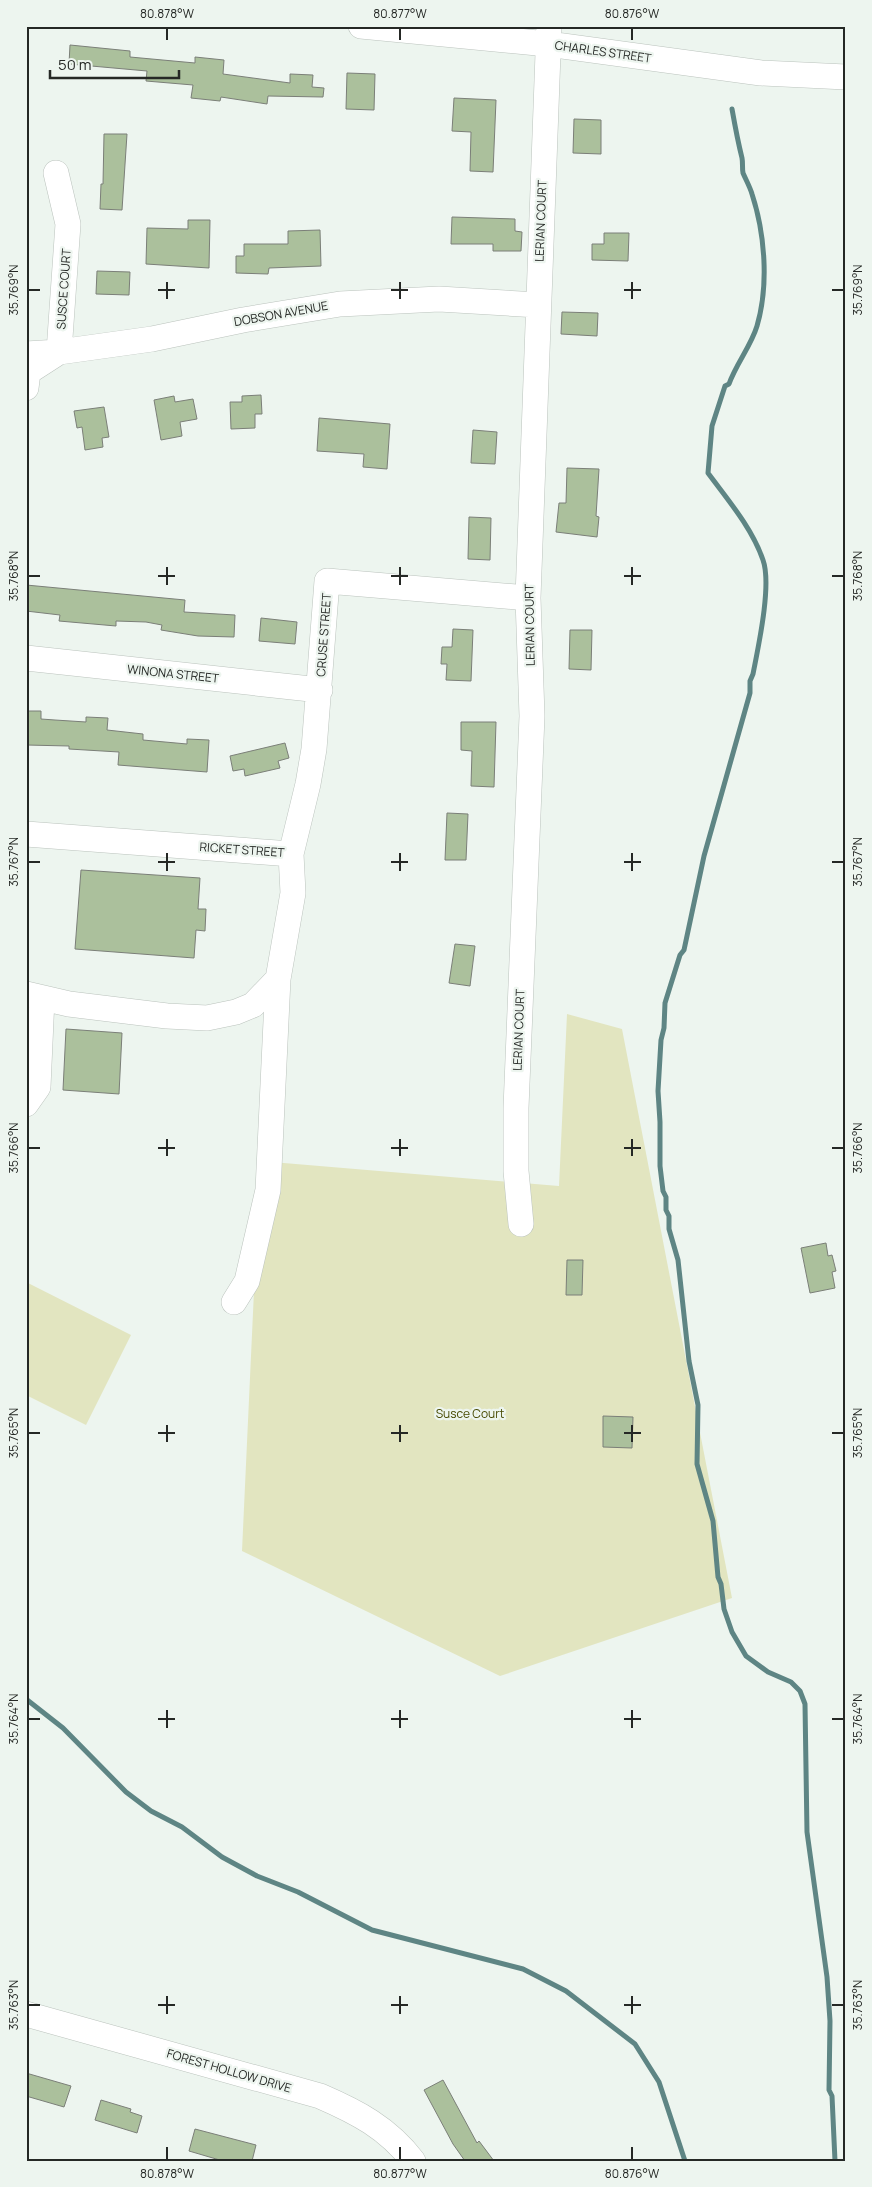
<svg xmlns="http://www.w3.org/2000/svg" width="872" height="2187" font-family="Manrope,sans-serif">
	<rect width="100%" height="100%" fill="#edf5ef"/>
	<path fill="#e2e5c0" d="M567 1014 622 1029 732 1598 500 1676 242 1551 260 1161 559 1186Z
		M26 1282 131 1335 86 1425 26 1395Z"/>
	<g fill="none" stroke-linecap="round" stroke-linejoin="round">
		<path stroke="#5e8584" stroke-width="5" d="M732 109C735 126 738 142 742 158 743 163 742 168 743 173 746 180 750 187 752 194 765 234 769 285 757 326 751 346 736 364 729 384L725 386 712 426 708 473C728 500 752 528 763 560 772 585 758 648 753 674L750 681V693L704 856 684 950 680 955 665 1003 664 1028 661 1040 658 1091 660 1122V1166L663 1191 666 1197V1210L669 1216V1229L678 1260 689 1361 698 1405 697 1464 713 1521 718 1577 721 1584 724 1609 732 1632 746 1656 768 1672 791 1682 800 1691 805 1704 807 1832 827 1977 830 2021 829 2090 832 2096 835 2161
			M26 1699 63 1728 126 1792 151 1811 182 1827 222 1857 257 1876 298 1892 372 1930 523 1969 566 1991 635 2044 659 2082 685 2161"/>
	</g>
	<path fill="#abc09c" stroke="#7b7f78" d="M70 45 130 51V57L195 63V57L224 60 223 74 290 83V74L313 75 312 87 324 88 323 97 268 96 267 104 221 97 220 101 191 98 193 85 146 81 147 71 69 64Z
		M347 73 375 74 374 110 346 109Z
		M454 98 496 100 493 172 470 171 471 132 452 131Z
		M574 119 601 120V154L573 153Z
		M104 134H127L122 210 100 209 101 184H103Z
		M452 217 515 219V231L522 232 521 251H493V244H451Z
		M188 220H210L209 268 146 264 147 228 188 229Z
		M320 230 321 266 269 268 268 274 236 273V256H244V244H288V231Z
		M604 233H629L628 261 592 260V244H604Z
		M97 271 130 272 129 295 96 294Z
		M562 312 598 313 597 336 561 334Z
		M261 395 262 414H255V428L231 429 230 402H242V396Z
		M174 396 175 402 193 399 197 419 180 422 182 436 161 440 154 400Z
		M104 407 109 437 102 438 103 447 85 450 82 427 77 428 74 411Z
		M319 418 390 424 387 469 363 467 364 454 317 451Z
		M473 430 497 432 495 464 471 463Z
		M567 468 599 469 596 516 599 517 597 537 556 532 559 503H566Z
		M469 517 491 518 490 560 468 559Z
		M26 585 185 600 184 612 235 615 234 637 198 636 161 630 162 625 146 622 116 621V626L59 621 60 615 26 611Z
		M261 618 297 622 295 644 259 641Z
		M453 629 473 630 471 681 446 680 447 664H441L442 647H452Z
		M570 630H592L591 670 569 669Z
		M26 711H41V719L55 720 86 722V717L108 718 107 730 143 734V740L187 744V739L209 740 207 772 118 765 119 752 69 749V746L26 745Z
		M461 722H496L494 787 471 786 472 751 461 750Z
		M285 743 289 758 278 761 280 768 245 776 244 769 233 771 230 756Z
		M447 813 468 814 466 860H445Z
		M81 870 200 878 198 909H206L205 931 196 930 194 958 75 949Z
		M455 944 475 946 470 986 449 983Z
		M66 1029 122 1033 119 1094 63 1090Z
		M826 1243 828 1256 832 1255 836 1271 832 1272 835 1288 810 1293 801 1248Z
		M567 1260H583L582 1295H566Z
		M603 1416 633 1417 632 1448 603 1447Z
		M26 2073 71 2086 64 2107 26 2096Z
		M443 2080 477 2143 479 2141 494 2161H465L453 2144 424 2090Z
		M101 2100 131 2109 130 2112 142 2116 137 2133 95 2120Z
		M195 2129 256 2145 252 2161H223L189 2151Z"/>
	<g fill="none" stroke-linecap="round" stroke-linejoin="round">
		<defs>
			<path id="minor" d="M361 26 548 44 761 73 846 77
				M26 354 59 352 152 339 243 320 340 304 439 299 538 305
				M26 388 28 372 59 352 68 224 56 173
				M26 658 320 690
				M26 834 291 854 308 784 314 749 327 581 528 598
				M26 994 69 1004 167 1016 207 1018 236 1012 253 1005 278 979 293 893 291 854
				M26 1104 38 1087 42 998
				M521 1224 516 1171V1108L532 716 528 598 549 26
				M234 1302 247 1281 268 1190 278 979
				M26 2014 320 2096C357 2112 388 2128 413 2161"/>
		</defs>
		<use href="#minor" stroke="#bbc3bd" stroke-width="26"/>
		<use href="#minor" stroke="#fff" stroke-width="25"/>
	</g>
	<path fill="none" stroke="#252825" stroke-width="2" d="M167 28V40M400 28V40M632 28V40M167 282V299M400 282V299M632 282V299M28 290H40M158 290H175M391 290H408M624 290H641M832 290H844M167 567V585M400 567V585M632 567V585M28 576H40M158 576H175M391 576H408M624 576H641M832 576H844M167 853V871M400 853V871M632 853V871M28 862H40M158 862H175M391 862H408M624 862H641M832 862H844M167 1139V1156M400 1139V1156M632 1139V1156M28 1148H40M158 1148H175M391 1148H408M624 1148H641M832 1148H844M167 1425V1442M400 1425V1442M632 1425V1442M28 1433H40M158 1433H175M391 1433H408M624 1433H641M832 1433H844M167 1710V1728M400 1710V1728M632 1710V1728M28 1719H40M158 1719H175M391 1719H408M624 1719H641M832 1719H844M167 1996V2014M400 1996V2014M632 1996V2014M28 2005H40M158 2005H175M391 2005H408M624 2005H641M832 2005H844M167 2147V2160M400 2147V2160M632 2147V2160"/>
	<g text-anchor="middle" stroke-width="4.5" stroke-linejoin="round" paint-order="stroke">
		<g font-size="12" fill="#252825" stroke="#edf5ef">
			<text transform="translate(603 52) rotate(8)" y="4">CHARLES STREET</text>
			<text transform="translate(541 221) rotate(-88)" y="4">LERIAN COURT</text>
			<text transform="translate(64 289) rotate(-86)" y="4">SUSCE COURT</text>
			<text transform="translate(281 314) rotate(-10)" y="4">DOBSON AVENUE</text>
			<text transform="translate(530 625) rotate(-91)" y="4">LERIAN COURT</text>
			<text transform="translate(324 635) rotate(-86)" y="4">CRUSE STREET</text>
			<text transform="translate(173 674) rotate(6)" y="4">WINONA STREET</text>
			<text transform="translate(242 850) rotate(4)" y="4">RICKET STREET</text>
			<text transform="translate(519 1030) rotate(-88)" y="4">LERIAN COURT</text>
			<text transform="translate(229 2071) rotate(16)" y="4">FOREST HOLLOW DRIVE</text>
		</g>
		<g font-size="12" fill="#484b03" stroke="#edf5ef">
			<text x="470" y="1418">Susce Court</text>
		</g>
	</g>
	<rect width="872" height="2187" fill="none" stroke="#edf5ef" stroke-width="55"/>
	<path d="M50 70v8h129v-8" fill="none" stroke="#252825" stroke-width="2.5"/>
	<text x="58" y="70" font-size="15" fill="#252825" stroke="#edf5ef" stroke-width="4" paint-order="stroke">50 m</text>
	<rect x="28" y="28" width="816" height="2132" fill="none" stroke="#252825" stroke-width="2"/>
	<g font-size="12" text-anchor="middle" fill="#252825">
		<text x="167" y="18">80.878°W</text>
		<text x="400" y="18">80.877°W</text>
		<text x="632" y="18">80.876°W</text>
		<text transform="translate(14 290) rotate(-90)" y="4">35.769°N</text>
		<text transform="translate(858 290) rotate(-90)" y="4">35.769°N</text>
		<text transform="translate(14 576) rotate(-90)" y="4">35.768°N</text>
		<text transform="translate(858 576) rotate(-90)" y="4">35.768°N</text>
		<text transform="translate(14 862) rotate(-90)" y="4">35.767°N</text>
		<text transform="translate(858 862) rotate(-90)" y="4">35.767°N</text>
		<text transform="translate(14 1148) rotate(-90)" y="4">35.766°N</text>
		<text transform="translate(858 1148) rotate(-90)" y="4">35.766°N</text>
		<text transform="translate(14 1433) rotate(-90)" y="4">35.765°N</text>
		<text transform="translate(858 1433) rotate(-90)" y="4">35.765°N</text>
		<text transform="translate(14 1719) rotate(-90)" y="4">35.764°N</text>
		<text transform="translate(858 1719) rotate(-90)" y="4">35.764°N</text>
		<text transform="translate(14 2005) rotate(-90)" y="4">35.763°N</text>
		<text transform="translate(858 2005) rotate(-90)" y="4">35.763°N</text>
		<text x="167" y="2178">80.878°W</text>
		<text x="400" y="2178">80.877°W</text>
		<text x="632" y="2178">80.876°W</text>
	</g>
</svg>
